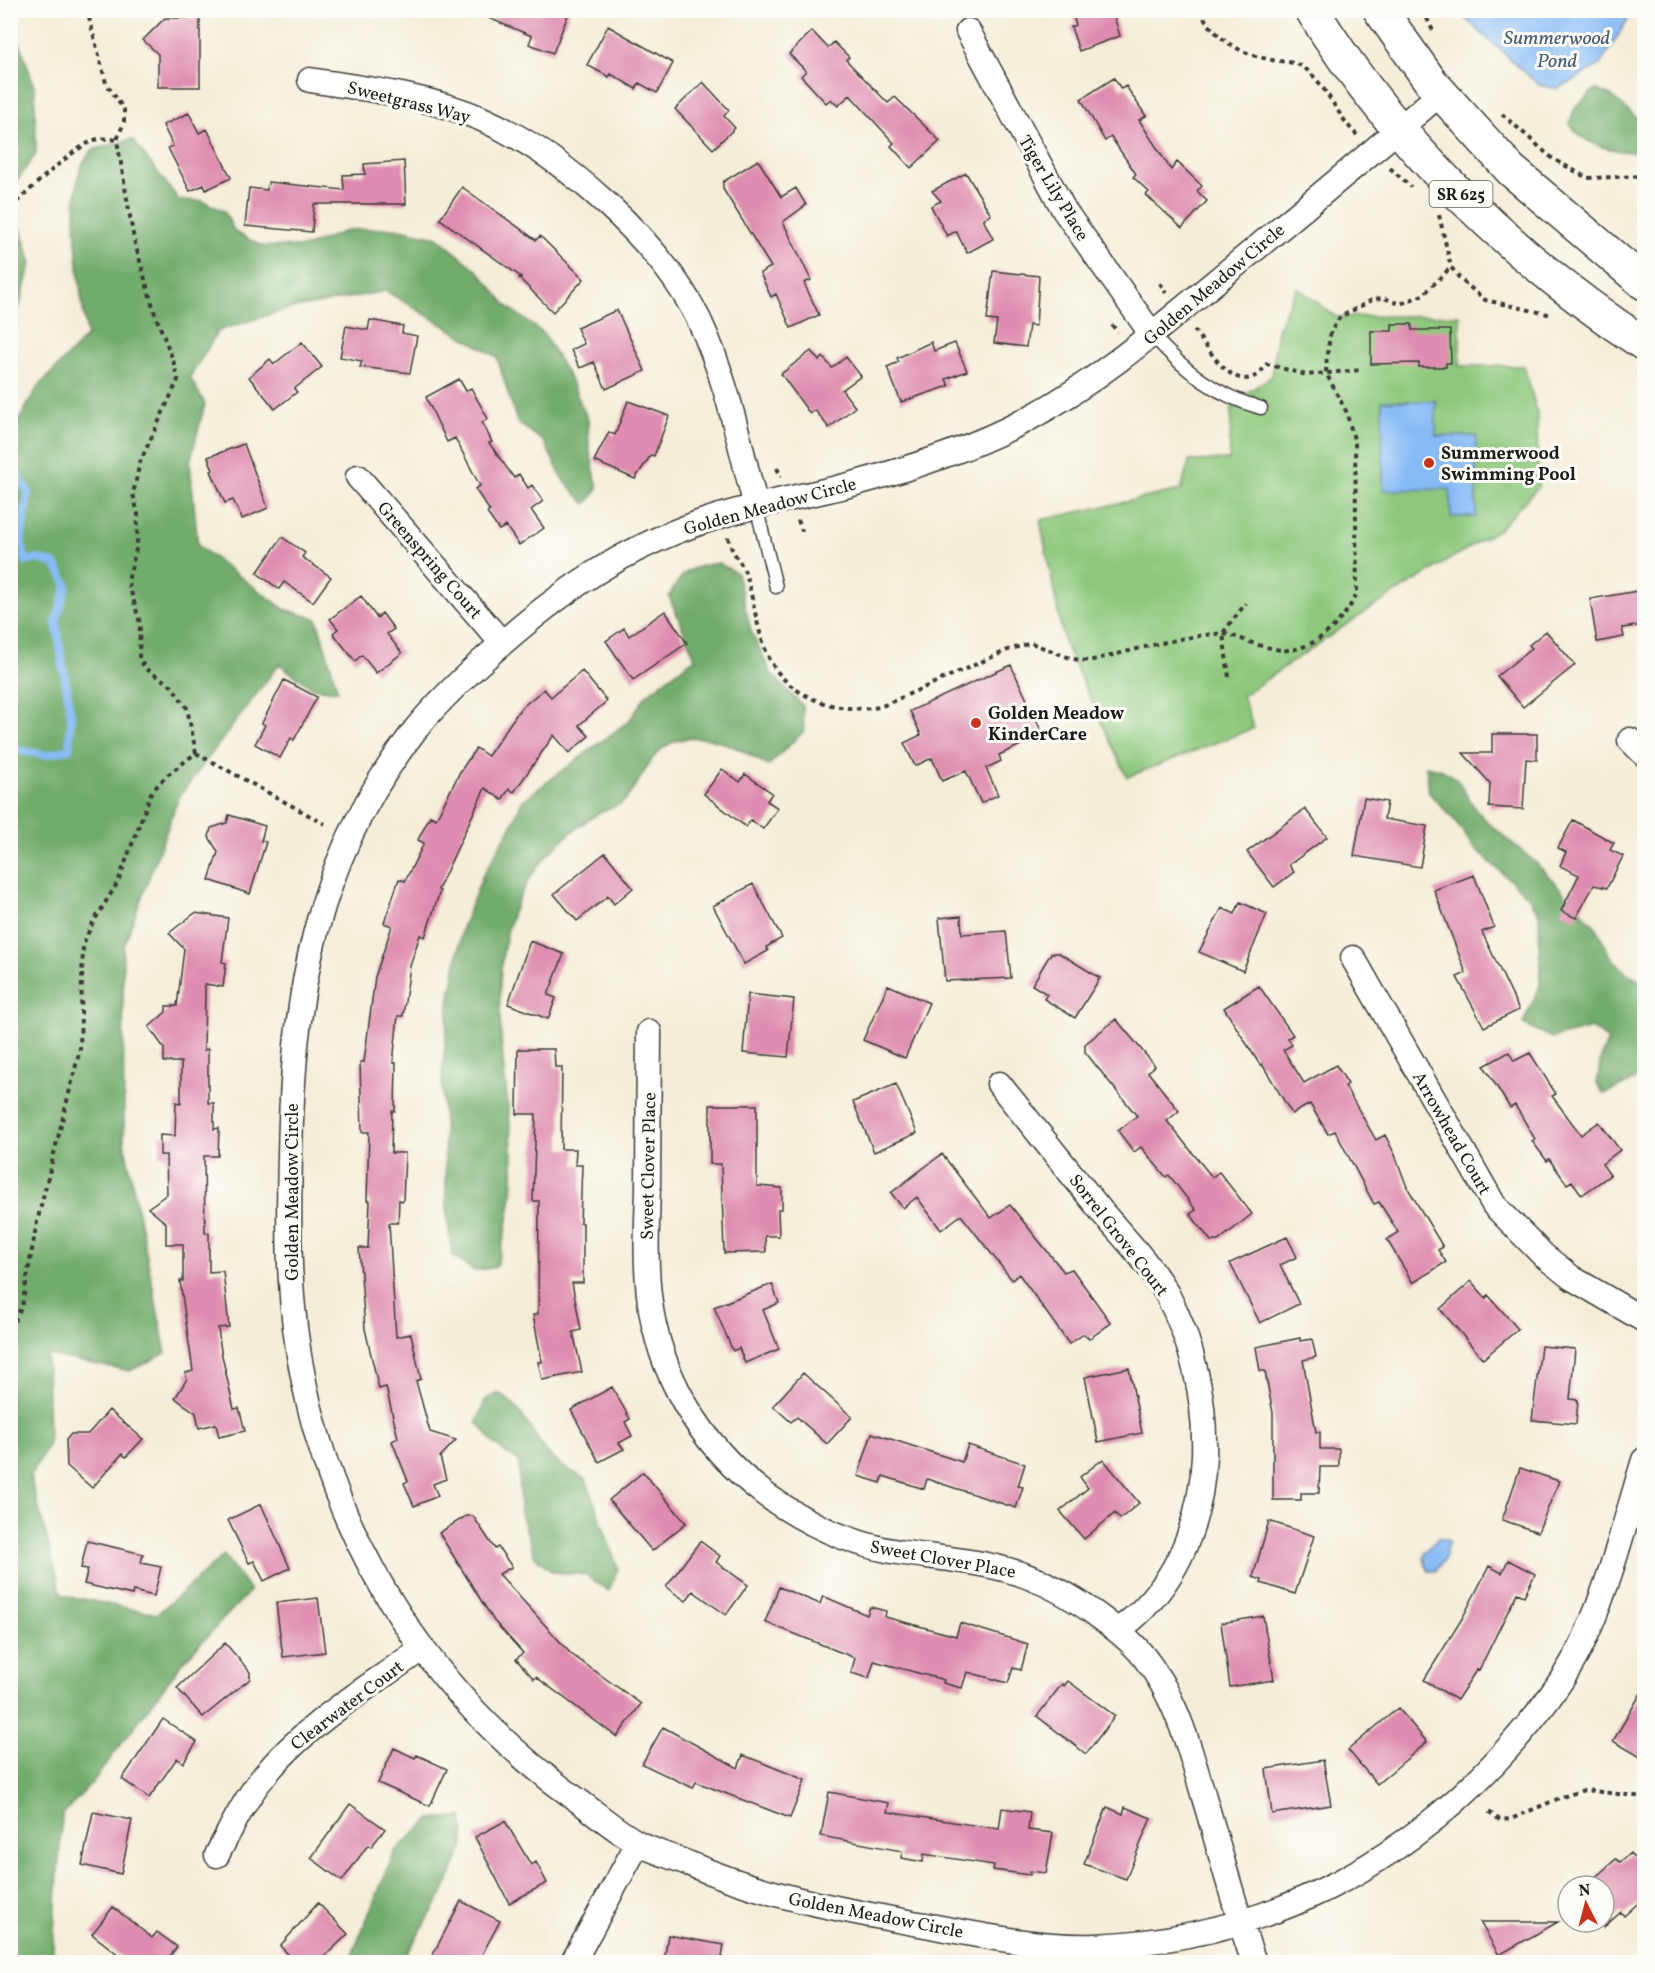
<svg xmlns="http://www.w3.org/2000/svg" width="1655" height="1973" font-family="Vollkorn,serif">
	<rect width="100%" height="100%" fill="#fdfcf7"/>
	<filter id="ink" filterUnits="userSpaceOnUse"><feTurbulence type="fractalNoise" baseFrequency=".0167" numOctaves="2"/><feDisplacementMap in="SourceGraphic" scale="12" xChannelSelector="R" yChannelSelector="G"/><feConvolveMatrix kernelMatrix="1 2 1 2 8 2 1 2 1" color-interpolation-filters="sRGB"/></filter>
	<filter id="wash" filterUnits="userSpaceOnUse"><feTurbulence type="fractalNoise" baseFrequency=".008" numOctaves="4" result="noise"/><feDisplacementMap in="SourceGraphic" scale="24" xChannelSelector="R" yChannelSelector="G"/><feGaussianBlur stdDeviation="1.35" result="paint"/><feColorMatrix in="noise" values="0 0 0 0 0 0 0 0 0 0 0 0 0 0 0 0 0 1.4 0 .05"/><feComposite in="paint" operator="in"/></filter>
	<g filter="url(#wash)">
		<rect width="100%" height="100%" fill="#f4edd8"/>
		<path fill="#8dc87d" stroke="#54724c" stroke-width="1.5" d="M1297 287 1336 317 1460 315V366H1524L1537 412 1538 487 1499 529 1371 608 1242 696 1254 728 1127 777 1064 642 1040 520 1181 490 1189 461 1229 460 1232 403 1272 376 1277 330Z"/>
		<path fill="#72ac6c" stroke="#476444" stroke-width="1.5" d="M11 16 35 89 36 154 11 189Z
			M1595 89 1611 96 1644 124V154C1615 150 1586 149 1569 123L1575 108Z
			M132 139 179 200 203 201 224 211 235 232 262 246 305 247 348 230 395 228 437 237 478 271 507 306 544 334 570 379 588 420 589 447 598 489 586 504 563 480 544 442 517 422 497 357 386 291 285 310 218 331 190 377 205 404 190 462 198 546 284 609 317 619 338 691 312 688 279 664 179 797 123 948 124 1141 166 1353 130 1371 47 1355 49 1444 30 1476 62 1595 157 1614 224 1555 250 1591 183 1662 92 1783 62 1815 52 1962H11L10 1736 21 1703 10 1701 11 435 37 388 87 336C81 299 67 198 82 165 84 160 89 154 92 150Z
			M10 190 31 263 11 339H10Z
			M718 563 737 573 751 631 771 673 803 706 804 731 768 766C735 744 685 719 653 758 643 771 635 792 622 803 615 808 605 809 597 814 574 829 550 849 534 872 476 955 508 1068 513 1160 515 1197 506 1233 496 1267L474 1271 452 1255 447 1216 442 1078 449 1003 462 928 482 877 511 827 522 801 630 720 646 695 695 658 669 596C684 569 688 568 718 563Z
			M1426 766C1467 773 1458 791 1481 815 1499 835 1523 849 1542 869 1560 888 1577 907 1595 926 1601 932 1603 943 1607 950 1616 966 1629 975 1644 983V1076L1604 1094 1597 1084 1601 1057 1608 1040 1592 1028 1552 1038 1523 1024 1540 985 1539 914 1528 896 1474 848 1456 822 1429 793Z
			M498 1393C522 1407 530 1431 547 1452 558 1465 571 1472 586 1479L618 1568 609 1591 585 1575 552 1572 534 1555 520 1510 519 1462 495 1445 477 1422 485 1400Z
			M463 1816 464 1845 444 1892 402 1962H349L395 1851 431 1819Z"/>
		<path fill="#87bbf5" stroke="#526c88" stroke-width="1.5" d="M1457 11H1633L1600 65 1558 89 1539 85Z
			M1382 401H1436V436H1476V517H1451L1450 489 1383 490Z
			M1439 1538 1449 1541 1445 1553 1447 1555 1436 1571H1429C1418 1554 1428 1548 1439 1538Z"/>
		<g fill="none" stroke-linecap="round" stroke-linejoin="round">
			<path stroke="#87bbf5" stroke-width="8" d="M10 462 28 492 21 542 26 561 38 559 55 564 67 585 56 622 71 716 69 749 46 755 10 749"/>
		</g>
		<g id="blocks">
			<path fill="#de8caf" d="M469 10H570L553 53 529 44 532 36Z
				M1071 10H1112L1120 36 1079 51 1071 27 1076 25Z
				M165 18H200V87H158V54L143 40Z
				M608 26 673 63 657 93 639 83 636 89 611 74 609 77 587 65Z
				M812 31 828 48 834 42 849 57 846 60 888 103 895 97 940 141 911 168 891 146 894 143 850 95 838 106 831 99 826 103 801 76 806 71 789 54Z
				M1114 78 1121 89 1126 86 1146 116 1139 120 1171 170 1177 162 1202 186 1197 191 1207 201 1182 228 1146 195 1149 192 1133 177 1136 174 1111 137 1105 141 1081 99Z
				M703 82 729 110 724 116 735 128 713 149 675 109Z
				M189 113 199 133 207 129 231 178 206 190 204 185 190 191 168 148 173 146 163 125Z
				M758 160 781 197 796 188 806 205 783 222 811 280 804 283 819 315 791 328 776 294 771 297 760 273 771 267 723 189V182Z
				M404 161 406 204H314L312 232 245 226 249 188 267 190 268 182 344 190 343 175 365 174 364 164Z
				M966 173 991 215 983 219 993 239 967 253 956 231 947 236 931 206 941 201 932 191Z
				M462 187 536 240 540 236 584 279 553 312 519 278 521 277 440 219Z
				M993 271 1039 276 1036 326 1029 325 1026 347 994 343 997 321 987 320Z
				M617 310 645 371 606 389 594 362 580 368 571 350 584 344 577 328Z
				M370 320 403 326 402 333 417 336 410 373 360 367 362 361 340 357 346 326 368 330Z
				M1392 324H1412V330H1450L1451 363H1446V367H1419V363L1371 364V331H1392Z
				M302 342 322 367 294 389 297 392 275 409 249 377 270 359 274 364Z
				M931 342 934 351 955 343 967 371 946 379 949 386 901 402 887 367 899 362 897 358Z
				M811 351 819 361 823 357 832 368 846 357 861 376 842 390 855 407 829 428 815 410 810 414 781 374Z
				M459 379 466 391 471 388 488 419 482 422 492 442 489 443 514 478 519 474 528 488 532 485 543 501 531 510 544 528 519 545 506 526 499 530 487 513 490 511 475 489 480 486 455 438 447 442 426 397Z
				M628 401 669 416 654 456 651 455 635 479 594 461 609 432 615 435Z
				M244 444 268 508 242 519 233 500 225 503 211 471 213 470 208 457Z
				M282 537 305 553 302 557 331 577 313 602 284 582 279 589 257 573Z
				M1644 590V625L1622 628 1624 637 1597 642 1590 599Z
				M361 596 377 618 382 613 394 629 387 634 402 653 376 673 362 655 355 661 333 633 338 629 330 619Z
				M665 611 687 643 633 680 606 641 624 628 629 636Z
				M1546 631 1575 665 1523 707 1497 676 1532 648 1529 645Z
				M1011 665 1043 735 999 755 1001 761 986 768 998 795 981 803 966 771 942 781 932 758 915 766 904 743 921 735 910 711Z
				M582 671 607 701 579 725 589 736 569 753 554 735 514 792 509 789 502 800 485 788 438 890 440 891 425 937 420 935 410 966 403 1016H398L393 1063H396L395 1111H392L391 1153H405L403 1201 399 1200 398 1223H389L396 1337 411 1334 421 1379 416 1381 430 1432 456 1440 440 1457 446 1479 433 1484 438 1496 414 1506 404 1483 408 1481 392 1441 398 1438 386 1387 379 1389 365 1329 359 1248H368L370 1201 367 1200 369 1132H362L360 1062H364L375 977 392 926 384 923 399 879 405 881 424 843 418 840 430 816 436 819 460 772 476 748 488 756 520 709 544 689 551 697Z
				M284 680 317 697 294 740 291 738 280 758 255 744 265 725 262 723Z
				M1492 734H1537V760L1526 759 1523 809 1489 807 1490 783 1463 753H1492Z
				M722 769 740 782 745 774 772 793 767 801 778 808 763 829 751 820 746 827 704 794Z
				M1364 798 1387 802 1384 819 1427 826 1420 867 1354 856Z
				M1305 809 1327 837 1289 865 1294 872 1274 887 1247 852Z
				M229 815 265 826 261 841 266 842 250 894 209 880 218 852 209 837 211 828 227 823Z
				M1573 820 1614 843 1610 850 1623 856 1607 888 1594 885 1576 918 1561 911 1579 875 1560 866 1566 852 1558 848Z
				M605 853 633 888 614 904 608 896 577 921 554 894Z
				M1474 875 1494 927 1482 932 1519 1010 1484 1027 1457 977 1466 973 1434 890Z
				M753 884 782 938 766 947 768 951 744 964 713 906Z
				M1240 902 1267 914 1243 971 1199 952 1222 908 1235 914Z
				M195 913 228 918 222 962 226 963 223 987 205 984 204 1050 208 1049V1103H214V1129L219 1128 218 1156H204L205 1233H209V1272L223 1271 229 1327 218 1328 221 1351 234 1409 239 1408 245 1431 219 1437 216 1424 199 1428 196 1413 175 1398 187 1379 185 1373 193 1371 180 1281H183V1244H166V1223L148 1208 167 1194 166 1155H160V1135L175 1136 176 1102 181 1103V1062H164V1048L149 1027 166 1012V1006H177L184 949 169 933Z
				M961 916 962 934 1006 931 1011 978 945 981 939 918Z
				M530 941 564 954 548 995 556 998 548 1019 508 1004Z
				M1051 953H1059L1100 978 1075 1018 1044 999 1047 994 1032 985Z
				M888 985 929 1003 905 1058 863 1040Z
				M1259 986 1293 1035 1288 1038 1292 1045 1283 1050 1304 1083 1336 1065 1348 1084 1345 1086 1376 1140 1385 1135 1395 1155 1407 1187 1443 1247 1438 1250 1446 1262 1413 1283 1387 1240 1398 1232 1379 1202 1374 1204 1335 1131 1328 1134 1310 1104 1292 1114 1262 1064 1260 1065 1224 1008Z
				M748 994 794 999 788 1057 743 1053Z
				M1116 1019 1155 1066 1148 1072 1179 1111 1167 1121 1212 1177 1219 1172 1252 1214 1218 1241H1211L1190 1214 1196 1210 1169 1175 1166 1177 1141 1147 1134 1152 1118 1131 1137 1116 1085 1052V1044Z
				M518 1049H554L555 1067H562L561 1149H576L575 1165H582L580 1223H583V1283H572L581 1330 573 1332 582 1372 542 1380 538 1362H542L533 1315 538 1314 539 1201H533L536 1114H517Z
				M1509 1052 1514 1061 1530 1053 1556 1094 1552 1096 1581 1135 1599 1122 1620 1150 1602 1164 1610 1175 1582 1195 1572 1181 1567 1184 1549 1159 1547 1161 1532 1141 1535 1139 1515 1105 1510 1108 1484 1066Z
				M896 1084 917 1133 874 1152 853 1102Z
				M710 1105H757V1186L782 1188V1209H778L779 1236H765L766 1252 724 1253 721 1164H710Z
				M942 1154 991 1218 1010 1205 1064 1272 1072 1269 1111 1323 1089 1339 1084 1334 1069 1344 1019 1274 1012 1280 961 1215 941 1230 917 1197 903 1208 891 1193Z
				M1287 1237 1297 1257 1280 1265 1299 1304 1260 1323 1230 1263Z
				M1471 1281 1486 1298 1488 1295 1518 1329 1483 1359 1440 1309Z
				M772 1284 779 1303 763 1310 779 1349 745 1363 739 1348 733 1351 714 1307Z
				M1300 1338V1341L1312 1339 1316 1357 1303 1360 1316 1432H1320V1449H1339V1467H1320L1319 1493H1301V1500H1273V1413L1265 1371H1260L1256 1347Z
				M1541 1346 1575 1349 1570 1399 1578 1400 1576 1424 1532 1420Z
				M1129 1368 1142 1433 1098 1442 1085 1377Z
				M803 1373 852 1417 827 1444 797 1417 791 1422 773 1406Z
				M612 1387 630 1419 625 1422 632 1436 619 1443 624 1449 599 1462 571 1410Z
				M109 1410 143 1439 126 1457 122 1454 92 1488 67 1466 66 1440 71 1434H88Z
				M872 1433 962 1462 968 1445 1025 1464 1018 1486 1023 1487 1016 1508 927 1479 924 1489 883 1476 881 1483 858 1476Z
				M1103 1459 1139 1503 1120 1519 1115 1513 1084 1539 1060 1511 1088 1488 1080 1477Z
				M1520 1468 1559 1481 1538 1532 1502 1520Z
				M643 1472 686 1523 652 1551 609 1500Z
				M261 1504 290 1568 264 1581 254 1561 249 1563 228 1520Z
				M466 1516H473L495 1549 498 1547 512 1567 499 1574 571 1654 641 1704 617 1737 536 1677 534 1679 516 1659 523 1653 494 1621 439 1533Z
				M1269 1521 1314 1536 1295 1594 1261 1583 1262 1580 1253 1577Z
				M87 1541 143 1554 141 1563 161 1567 154 1596 133 1591 132 1595 84 1584 88 1569 81 1568Z
				M700 1541 720 1556 716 1562 748 1585 726 1615 693 1591 686 1601 666 1587Z
				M1508 1560 1535 1574 1524 1596 1517 1593 1479 1670 1477 1669 1457 1700 1424 1680 1463 1617 1489 1566 1502 1573Z
				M779 1587 820 1604 823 1596 867 1615 870 1607 886 1611 885 1617 956 1636 960 1623 1028 1644 1021 1670 1013 1668 1008 1683 967 1672 962 1688 943 1683 944 1680 874 1661 869 1678 851 1673 855 1658 765 1622Z
				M318 1598 325 1652 283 1657 276 1603Z
				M1263 1616 1274 1680 1230 1687 1221 1623Z
				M225 1643 250 1672V1679L203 1717 177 1688Z
				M1068 1681 1115 1716 1086 1754 1037 1716 1062 1684 1064 1686Z
				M1644 1688V1759L1613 1741Z
				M1398 1708 1427 1742 1377 1784 1348 1750Z
				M163 1719 197 1742 183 1763 177 1758 149 1798 122 1779Z
				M663 1727 738 1768 743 1755 805 1780 790 1818 696 1782 693 1788 642 1764Z
				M394 1748 415 1758 417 1755 447 1769 430 1806 378 1783Z
				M1323 1760 1331 1805 1272 1814 1266 1769Z
				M829 1792 889 1803 887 1812 999 1829 1002 1808 1030 1812 1028 1830 1053 1833 1046 1873 1030 1871V1875L993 1870 994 1865 924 1854 923 1862 901 1858 902 1851 821 1836Z
				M350 1804 385 1829 371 1847 368 1845 342 1881 311 1858Z
				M1107 1807 1123 1814 1125 1807 1151 1818 1126 1879 1084 1864Z
				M93 1812 132 1820 121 1874 82 1865Z
				M505 1821 531 1865 536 1862 547 1883 509 1903 475 1837Z
				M1630 1853 1644 1868V1898L1624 1916 1621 1912 1604 1927V1886H1596L1591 1881 1616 1859 1620 1862Z
				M461 1901 500 1921 478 1962H429Z
				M318 1903 348 1934 319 1962H296L280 1946Z
				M113 1907 152 1938 157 1932 177 1947 165 1962H128L92 1934Z
				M1480 1922H1558L1499 1955Z
				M668 1935 724 1945 721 1962H664Z"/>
		</g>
	</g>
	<g filter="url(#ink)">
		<use href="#blocks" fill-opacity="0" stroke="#3c3b38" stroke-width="1.5"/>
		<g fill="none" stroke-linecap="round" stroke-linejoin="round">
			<defs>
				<path id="service" d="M1153 336C1185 371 1215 395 1261 408
					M756 506 776 587"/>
				<path id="minor" d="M968 31 1064 210 1153 336
					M310 80C366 89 429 96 482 119 562 154 660 241 699 320 727 379 739 444 756 506
					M1441 93C1364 159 1287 223 1209 287 1149 337 1095 383 1026 420 971 449 909 469 849 485 806 496 762 503 720 516 622 546 556 594 481 662 458 683 435 705 415 730 314 860 293 996 290 1156 288 1232 288 1307 304 1382 339 1551 435 1699 576 1799 596 1813 616 1831 638 1843 654 1852 673 1857 690 1864 763 1895 831 1908 908 1922 970 1933 1033 1948 1095 1946 1261 1939 1400 1870 1509 1747 1534 1719 1558 1689 1576 1656 1606 1600 1625 1521 1644 1460
					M358 477 502 643
					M1630 740 1644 754
					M1353 958 1494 1205 1543 1255 1572 1278 1644 1320
					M649 1032C649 1084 648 1136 648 1188 647 1224 645 1260 649 1295 658 1375 702 1447 766 1495 807 1524 854 1546 904 1553 985 1564 1029 1565 1097 1615 1112 1626 1128 1638 1140 1652 1174 1692 1189 1745 1203 1794 1220 1850 1234 1907 1254 1962
					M999 1084C1033 1126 1067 1169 1102 1212 1124 1238 1150 1264 1167 1294 1217 1388 1223 1526 1145 1607 1137 1616 1127 1623 1118 1631
					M217 1855C231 1828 245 1799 264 1776 306 1724 368 1688 421 1649
					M573 1962 638 1843"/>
				<path id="primary" d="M1312 10C1394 143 1514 259 1644 344
					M1380 10 1431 82 1511 170 1644 283"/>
			</defs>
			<use href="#service" stroke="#3c3b38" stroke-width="15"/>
			<use href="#minor" stroke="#3c3b38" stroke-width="27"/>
			<use href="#primary" stroke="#3c3b38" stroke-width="36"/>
			<path stroke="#3c3b38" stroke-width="4" stroke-dasharray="4.5 4.5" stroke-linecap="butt" d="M1199 10C1217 40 1237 53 1272 60 1284 62 1297 61 1307 70 1328 88 1337 116 1357 135
				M1423 10 1434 33
				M1502 114 1552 158 1587 178 1644 176
				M1390 168 1411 187
				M10 208C28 192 76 144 98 139 103 138 111 139 117 140
				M1439 215 1451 267 1460 279 1485 300 1552 315
				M1160 283 1166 293
				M1112 325 1118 332
				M1194 330C1210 350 1239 405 1267 364L1306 375 1361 370
				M1637 373 1644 378
				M777 468 781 477
				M798 520 802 531
				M728 537C732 556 742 560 747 578 755 606 759 646 776 670 800 702 843 713 880 707L1008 650 1031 643 1073 659 1088 661C1129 652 1172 638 1214 634 1232 632 1245 642 1262 646 1270 648 1282 651 1290 650 1319 647 1346 618 1357 593L1355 443 1346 411 1326 373 1327 354 1331 331 1340 317 1374 299 1384 298 1400 304 1423 295 1451 267
				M1229 677 1223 633 1246 603
				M196 753 325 824
				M10 1329 22 1306 37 1222 80 1049 83 945 91 926 118 882 151 793 166 776 196 753 187 708 172 686 146 669 139 659 140 623 128 581 137 545 138 514 133 494 140 462 178 380 173 360 155 314 134 240 117 140 124 122V110L106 83 87 10
				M1489 1812 1500 1820 1511 1819 1562 1797 1584 1790 1644 1797"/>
			<use href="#service" stroke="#fff" stroke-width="12"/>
			<use href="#minor" stroke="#fff" stroke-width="24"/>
			<use href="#primary" stroke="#fff" stroke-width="33"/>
		</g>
	</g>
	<g fill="#c8321e" stroke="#fdfcf7" stroke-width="2">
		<circle cx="1429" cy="463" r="6"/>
		<circle cx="976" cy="723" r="6"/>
	</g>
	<g text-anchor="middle" stroke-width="6" stroke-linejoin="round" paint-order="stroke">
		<rect fill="#fdfcf7" stroke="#605f5e" stroke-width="1.5" x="1429.5" y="181" width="63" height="26" rx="4.5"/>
		<g font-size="16" font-weight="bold" fill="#1c1c1c">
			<text x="1461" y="200">SR 625</text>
		</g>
		<g font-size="18" fill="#1c1c1c" stroke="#fdfcf7">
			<text transform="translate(409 102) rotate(14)" y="6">Sweetgrass Way</text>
			<text transform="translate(1054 188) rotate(59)" y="6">Tiger Lily Place</text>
			<text transform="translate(1214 284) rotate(-40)" y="6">Golden Meadow Circle</text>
			<text transform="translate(770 506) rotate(-15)" y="6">Golden Meadow Circle</text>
			<text transform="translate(430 560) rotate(49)" y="6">Greenspring Court</text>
			<text transform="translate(1452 1133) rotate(60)" y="6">Arrowhead Court</text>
			<text transform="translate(648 1166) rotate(-89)" y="6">Sweet Clover Place</text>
			<text transform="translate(292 1192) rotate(-90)" y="6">Golden Meadow Circle</text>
			<text transform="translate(1119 1235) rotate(52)" y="6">Sorrel Grove Court</text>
			<text transform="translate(943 1559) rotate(10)" y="6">Sweet Clover Place</text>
			<text transform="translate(347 1705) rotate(-37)" y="6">Clearwater Court</text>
			<text transform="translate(876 1915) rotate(11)" y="6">Golden Meadow Circle</text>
		</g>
		<g font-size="18" font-weight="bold" fill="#1c1c1c" stroke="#fdfcf7" text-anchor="start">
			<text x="1441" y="459">Summerwood<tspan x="1441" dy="21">Swimming Pool</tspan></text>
			<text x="988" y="719">Golden Meadow<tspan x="988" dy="21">KinderCare</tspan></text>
		</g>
		<g font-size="20" font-style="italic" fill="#475c73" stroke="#fdfcf7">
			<text x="1557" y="44">Summerwood<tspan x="1557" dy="23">Pond</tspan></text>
		</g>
	</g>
	<rect width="1655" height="1973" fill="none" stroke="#fdfcf7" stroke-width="36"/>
	<g transform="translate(1586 1904) rotate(354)"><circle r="28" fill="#fdfcf7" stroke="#a3a29f" stroke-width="1.5"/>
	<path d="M0-4.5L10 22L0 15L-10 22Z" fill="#c8321e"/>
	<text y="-9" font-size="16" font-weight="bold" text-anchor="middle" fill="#1c1c1c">N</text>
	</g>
</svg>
